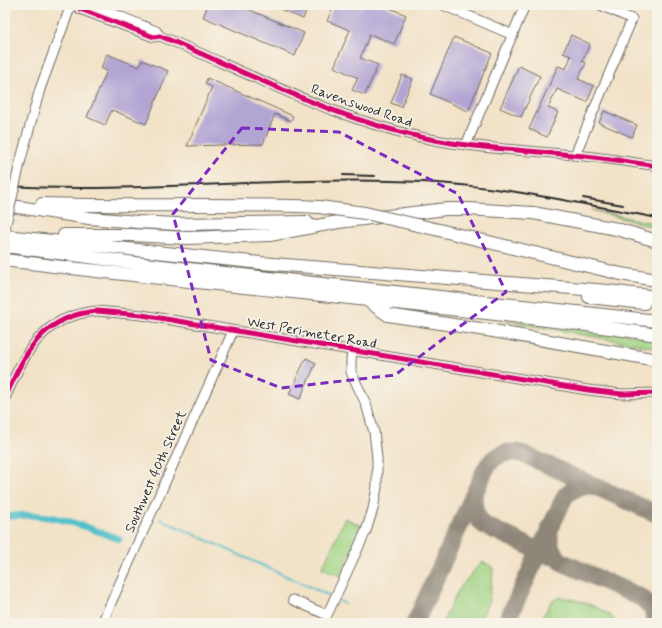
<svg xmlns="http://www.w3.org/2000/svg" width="662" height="628" font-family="Mynerve,sans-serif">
	<rect width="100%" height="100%" fill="#f7f3e8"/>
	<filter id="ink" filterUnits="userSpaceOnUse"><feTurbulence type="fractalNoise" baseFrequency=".025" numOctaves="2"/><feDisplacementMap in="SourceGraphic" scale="8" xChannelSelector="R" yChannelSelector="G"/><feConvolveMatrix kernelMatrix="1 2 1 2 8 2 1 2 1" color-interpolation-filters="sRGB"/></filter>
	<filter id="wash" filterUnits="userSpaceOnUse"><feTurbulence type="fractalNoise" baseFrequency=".012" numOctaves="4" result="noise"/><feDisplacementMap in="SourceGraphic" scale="16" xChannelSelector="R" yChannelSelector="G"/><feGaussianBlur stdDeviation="0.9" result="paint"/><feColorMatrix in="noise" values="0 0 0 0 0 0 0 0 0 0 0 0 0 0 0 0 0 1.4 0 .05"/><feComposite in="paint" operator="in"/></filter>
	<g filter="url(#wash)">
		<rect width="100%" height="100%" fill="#f2e2c7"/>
		<path fill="#a0d383" stroke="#667f57" d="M592 210 657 224V229L656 228Z
			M500 320 559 323 657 339V348Z
			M345 518 362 526 340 576 322 568Z
			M481 562 488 564 493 568V573L489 601 479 623H442L459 589Z
			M560 597C580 600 604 607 618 623H539L552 601Z"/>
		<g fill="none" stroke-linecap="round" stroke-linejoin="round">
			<path stroke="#52c0ca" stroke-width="2" d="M160 519 330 596
				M340 601 345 604"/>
			<path stroke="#52c0ca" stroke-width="7" d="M5 517C47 510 81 525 119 539"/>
			<path stroke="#8e8679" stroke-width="18" d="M474 494C473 506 475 517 484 525L550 556
				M550 528C548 543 551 552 562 562L642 598 652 608 656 623
				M415 623 485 470C493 455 507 449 523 454L657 514
				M506 623 565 496C575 487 583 485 596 486"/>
		</g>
		<g id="blocks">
			<path fill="#b2a5d4" d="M208 5H238L304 33 295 56 203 17Z
				M282 5H308L303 19 280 9Z
				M334 5H383L406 15 394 44 370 34 360 58 378 65 365 95 352 90 358 78 334 67 350 30 327 21Z
				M571 35 590 44 582 61 586 63 578 79 594 86 587 102 557 89 548 108 558 112 547 137 529 129 558 66 566 69 571 56 563 53Z
				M454 37 492 53 468 111 430 94Z
				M107 54 139 67 142 60 168 71 146 124 112 110 105 125 87 117 107 71 101 68Z
				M519 66 540 76 521 117 500 108Z
				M402 75 413 79 401 107 391 103Z
				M207 78 293 116 291 121 275 114 263 144 187 146 212 87 205 84Z
				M604 111 637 125 632 137 599 123Z
				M306 358 316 363 300 399 289 394Z"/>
		</g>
	</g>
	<g filter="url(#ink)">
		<use href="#blocks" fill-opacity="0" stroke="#716b62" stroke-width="1"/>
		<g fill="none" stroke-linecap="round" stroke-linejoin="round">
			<defs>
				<path id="minor" d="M76 5 80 9 154 37 160 36 177 43C260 79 345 123 435 140 480 149 527 150 573 155 601 157 629 162 657 166
					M92 5 151 29 156 31 160 36
					M443 5 513 35
					M466 145 525 5
					M575 155 632 19 600 5
					M21 159 40 89 71 5
					M5 398C25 353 41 316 97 311L142 315 588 390 622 394 657 393
					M293 600 327 615 366 531 373 509 377 487V458L374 432 366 404 351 372V360L352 351
					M102 623 233 331"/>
				<path id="highway" d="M42 204C135 207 227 203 319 207
					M5 205 89 218 138 222 177 224 307 222
					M439 230 621 274 657 280
					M64 235H131L187 238 270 235 338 222 446 209H468L533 213 617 229 657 241
					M5 236 261 263 608 291 657 297
					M5 246 135 263 657 321
					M5 260C147 278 289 291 431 307 507 315 582 323 657 335
					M589 297 644 303
					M368 301 388 315 493 331 657 360"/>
			</defs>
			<use href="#minor" stroke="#716b62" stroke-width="11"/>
			<use href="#highway" stroke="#716b62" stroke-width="14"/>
			<use href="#minor" stroke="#fff" stroke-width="9"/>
			<use href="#highway" stroke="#fff" stroke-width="12"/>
			<path stroke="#2b2b2b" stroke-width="2" d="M343 175 375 176
				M5 186C144 194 284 175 423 182 502 186 579 203 657 218
				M583 198 623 205"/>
			<defs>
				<path id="minor-bridge" d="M5 228 21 159"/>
				<path id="highway-bridge" d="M319 207 365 213 439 230"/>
			</defs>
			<use href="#minor-bridge" stroke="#716b62" stroke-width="11" stroke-linecap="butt"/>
			<use href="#highway-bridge" stroke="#716b62" stroke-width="14" stroke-linecap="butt"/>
			<use href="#minor-bridge" stroke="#fff" stroke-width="9"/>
			<use href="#highway-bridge" stroke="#fff" stroke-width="12"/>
			<defs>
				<path id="cycleway" d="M76 5 80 9 154 37 160 36 177 43C260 79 345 123 435 140 480 149 527 150 573 155 601 157 629 162 657 166
					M5 398C25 353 41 316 97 311L142 315 588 390 622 394 657 393"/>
			</defs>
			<use href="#cycleway" stroke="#f7f3e8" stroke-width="8"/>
			<use href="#cycleway" stroke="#d6006c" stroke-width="5"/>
		</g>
	</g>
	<path fill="none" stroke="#7b2cbf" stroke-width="3" stroke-dasharray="8 5" stroke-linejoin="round" d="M242 128 339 132 458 194 506 292 395 375 281 388 211 360 173 214Z"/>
	<g text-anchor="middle" stroke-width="3.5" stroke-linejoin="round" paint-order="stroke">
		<g font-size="14" fill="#2b2b2b" stroke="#f7f3e8">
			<text transform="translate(362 105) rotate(19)" y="5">Ravenswood Road</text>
			<text transform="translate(312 332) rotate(10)" y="5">West Perimeter Road</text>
			<text transform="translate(155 471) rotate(-66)" y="5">Southwest 40th Street</text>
		</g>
	</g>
	<rect width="662" height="628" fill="none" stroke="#f7f3e8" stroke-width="20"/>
</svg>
